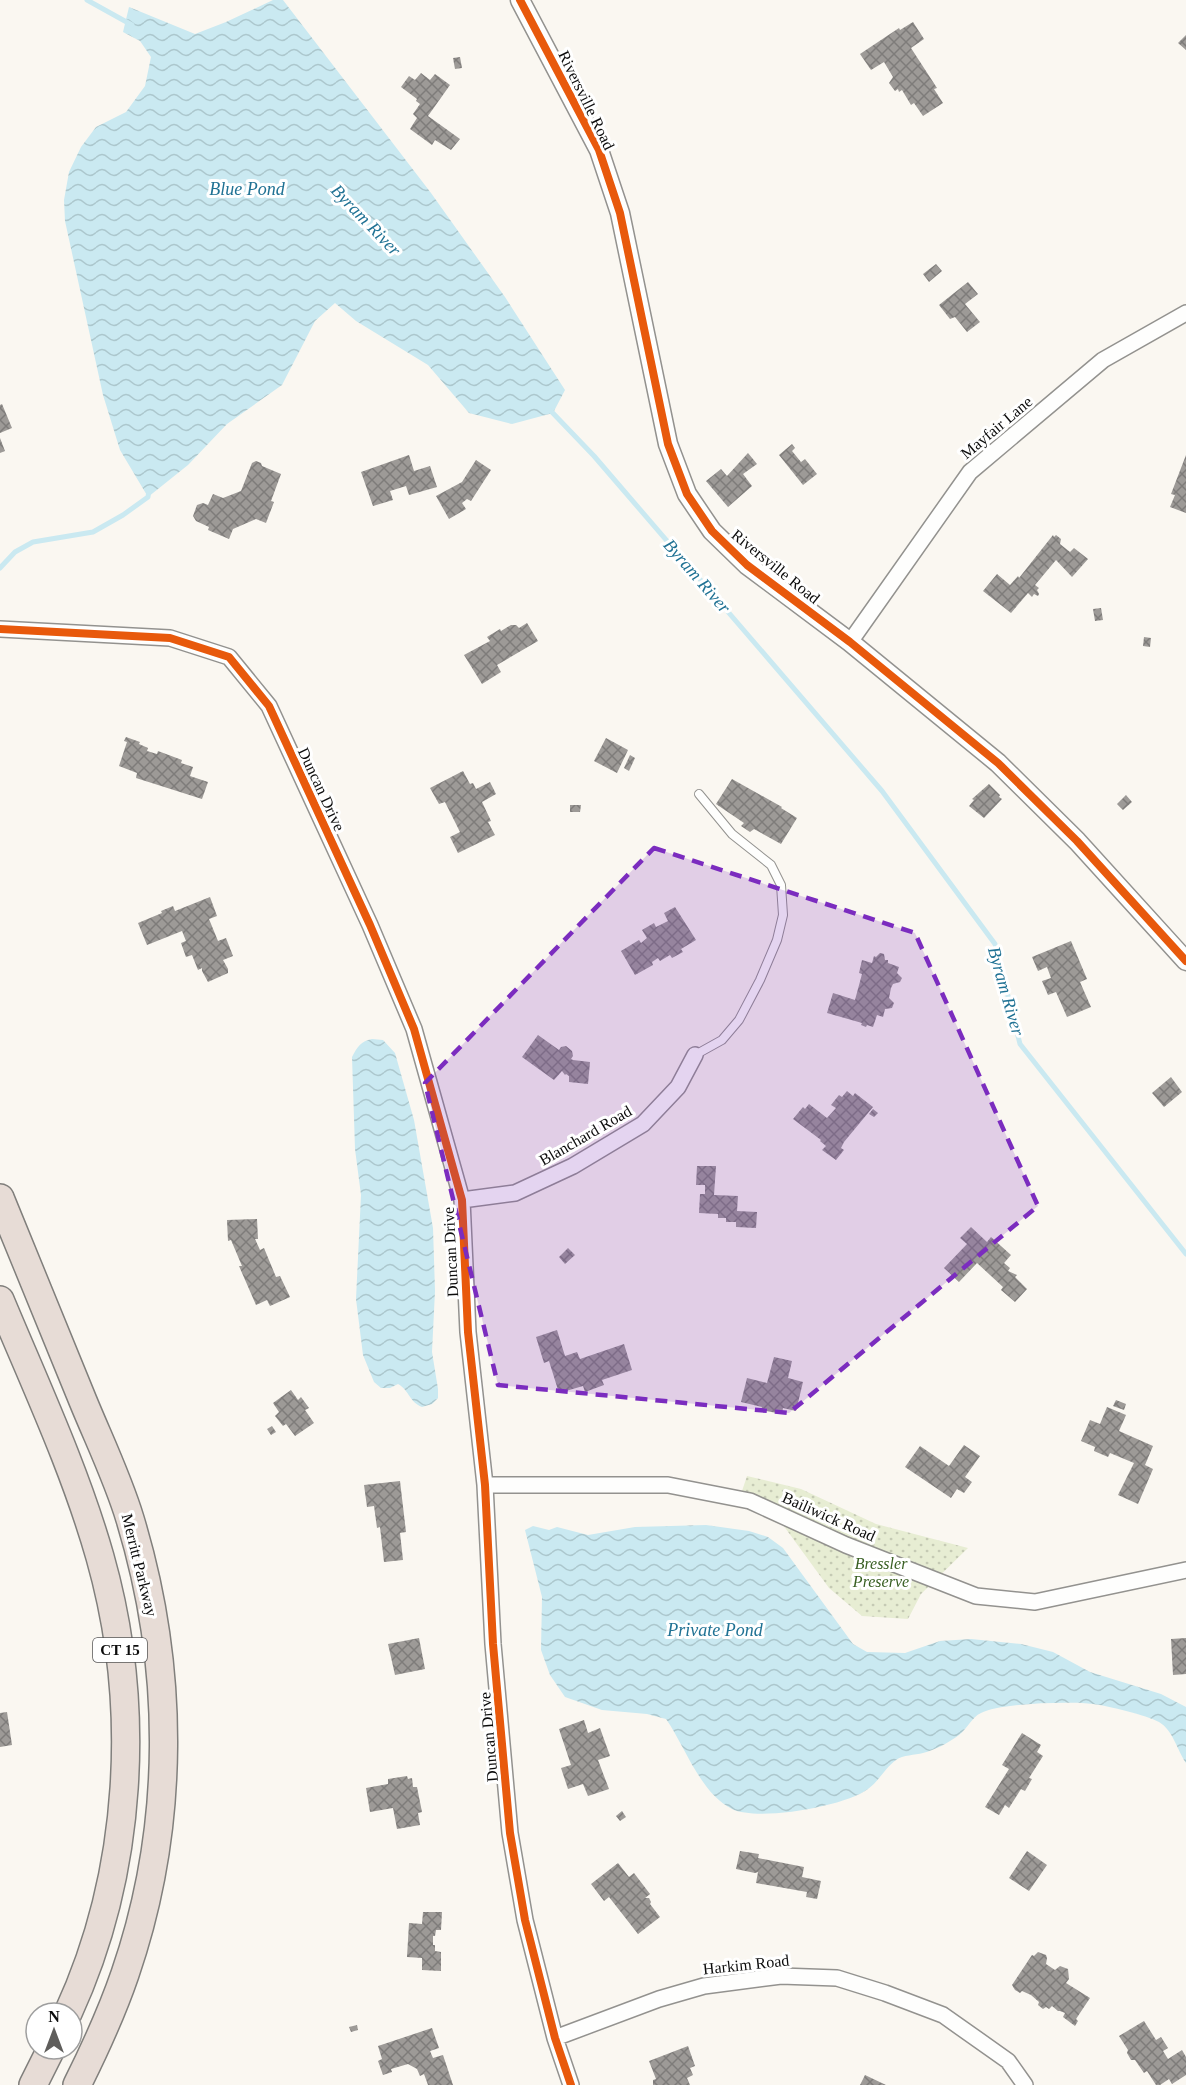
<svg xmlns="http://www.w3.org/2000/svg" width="1186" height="2085" font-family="Georgia,serif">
	<defs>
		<pattern id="park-dots" width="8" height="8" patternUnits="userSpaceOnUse" patternTransform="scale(1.5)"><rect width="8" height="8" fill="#e7edd3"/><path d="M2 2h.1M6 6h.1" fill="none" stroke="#c5cab4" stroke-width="1.8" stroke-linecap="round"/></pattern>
		<pattern id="water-waves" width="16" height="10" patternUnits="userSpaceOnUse" patternTransform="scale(1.5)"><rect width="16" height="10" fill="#cae9f1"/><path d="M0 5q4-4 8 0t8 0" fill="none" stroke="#acc7cd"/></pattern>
		<pattern id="building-cross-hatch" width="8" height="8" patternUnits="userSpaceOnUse" patternTransform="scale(1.5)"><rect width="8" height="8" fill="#9d9a97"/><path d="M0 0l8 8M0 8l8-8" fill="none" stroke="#7e7c7a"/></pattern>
	</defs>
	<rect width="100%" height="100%" fill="#faf7f1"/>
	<path fill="url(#park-dots)" d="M747 1476 801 1489 876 1524 968 1548 921 1594 908 1619 862 1616 829 1588 775 1514 738 1503Z"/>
	<path fill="url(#water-waves)" d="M273 0H283L431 193 505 297 565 390 553 413 512 424 469 413 428 365 356 321 335 303 315 321 282 385 227 424 188 465 148 497 120 450 103 395 65 221 64 200 69 172 81 147 96 127 126 112 145 86 151 57 140 41 123 32 129 7 195 34 226 22Z
		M372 1039 383 1040 395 1053 414 1120 433 1228 435 1291 432 1352 438 1389V1398L432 1404 422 1407C409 1402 410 1391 398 1384L390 1388H381L374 1382 363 1355 356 1299 361 1195 355 1149 352 1057C357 1047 361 1041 372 1039Z
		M706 1525 749 1531 768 1537 783 1548 853 1644 867 1652 905 1653 940 1641 971 1639 1021 1644 1053 1652 1090 1672 1161 1694 1186 1707V1763C1177 1750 1173 1730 1159 1722 1146 1715 1109 1706 1093 1704 1071 1701 999 1703 981 1713 972 1717 967 1729 959 1735 948 1743 935 1750 923 1753 915 1755 903 1755 896 1760 886 1767 879 1781 868 1789 846 1806 758 1822 732 1809 700 1793 685 1746 666 1719L647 1714 602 1710 565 1697 550 1675 541 1650 542 1597 525 1530 533 1526 549 1530 557 1527 588 1535 635 1527Z"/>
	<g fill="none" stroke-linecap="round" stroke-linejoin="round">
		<path stroke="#cae9f1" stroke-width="5" d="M87 0 132 25
			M548 408 594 456 882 791 995 944 1020 1044 1186 1254
			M0 568 15 552 33 542 93 532 123 515 148 497 149 490"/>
	</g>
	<path fill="url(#building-cross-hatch)" d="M913 22 924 39 911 48 937 88 934 89 943 103 923 116 914 103 911 105 902 90 899 92 898 89 895 91 889 83 893 77 884 62 871 70 860 54 899 28 900 30Z
		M1186 35V50L1178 43Z
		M460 57 462 68 455 69 453 58Z
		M421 73 430 80 435 74 450 85 428 116 460 139 451 150 435 140 432 145 410 129 417 118 413 114 420 104 416 101 417 99 401 87 409 76 415 80Z
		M936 264 942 271 929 282 923 274Z
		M968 282 978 294 965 304 980 322 967 332 955 317 950 319 939 305Z
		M2 404 12 428 0 433V405Z
		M0 438 5 451 0 453Z
		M792 444 795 448 792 451 801 462 805 459 817 474 803 485 779 455Z
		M748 453 757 464 743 474 752 486 728 507 706 481 721 469 727 476Z
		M409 455 414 471 430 466 437 487 409 495 406 486 390 491 393 500 373 506 361 472Z
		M1186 455V513L1170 507 1175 495 1171 494Z
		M476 460 491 470 471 501 467 499 462 503 466 509 449 519 436 496 462 482Z
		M256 461 261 463 262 466 281 474 271 501 274 502 266 523 256 519 233 529 229 539 208 530 209 527 196 521 193 516 197 505 203 503 208 505 213 494 223 498 241 491 252 463Z
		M1053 535 1054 537 1056 535 1061 539 1060 544 1070 552 1074 548 1088 559 1072 577 1056 560 1035 585 1039 588 1037 590 1039 594 1038 596 1034 594 1032 597 1028 593 1011 613 983 591 997 574 1010 585 1018 576 1019 578Z
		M1101 608 1103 620 1095 621 1093 609Z
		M527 623 538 641 497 665 501 672 482 684 464 655 490 641 487 637 500 629 501 631 511 625H516L519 628Z
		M1144 637 1151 638 1150 647 1143 646Z
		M126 737 140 742 139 744 148 748 147 751 157 754 158 751 182 760 181 763 193 767 190 776 208 782 202 799 136 778 137 773 119 766 127 742 124 741Z
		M606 738 628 750 617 773 594 761Z
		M630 755 635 758 629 771 624 768Z
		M463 771 470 784 473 783 476 789 490 782 496 794 482 802 491 821 488 822 495 835 458 853 450 837 460 832 445 802 439 804 430 788Z
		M732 779 782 807 781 808 797 818 781 844 754 829 750 832 741 826 744 823 716 804Z
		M989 784 1000 795 999 797 1002 799 984 818 969 806 974 800 972 799Z
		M1126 795 1132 802 1123 810 1117 804Z
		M570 805H581L580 812H570Z
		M210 897 217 916 209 919 218 941 226 938 233 956 223 960 228 969V973L208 982 202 971V968L198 970 192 955 186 957 181 943 186 941 182 931 147 945 138 923 162 913 161 911 173 906 175 911Z
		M675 907 696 940 681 949 683 952 672 958 670 955 660 961 658 958 652 962 653 965 635 975 621 951 639 940 641 943 647 938 642 930 654 923 656 927 668 921 664 913Z
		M1071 941 1087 979 1080 982 1091 1007 1067 1017 1056 992 1048 995 1042 981 1051 978 1047 967 1038 971 1032 957Z
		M880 953 884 954 885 960H888V963L899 967 897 973 902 978 900 982 893 984 891 988 889 998 894 1003 892 1008 885 1009 883 1017 877 1015 873 1027 867 1025 866 1027 861 1025 862 1023 827 1013 833 993 855 1000 862 974 859 973 862 960 872 963 874 956 876 957Z
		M538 1035 559 1050 561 1047 566 1046 572 1051 573 1056 571 1059 573 1060 590 1062 588 1084 569 1082V1076L566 1074 565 1075 562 1071 554 1080 522 1057Z
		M1171 1077 1182 1092 1164 1107 1152 1093Z
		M847 1091 853 1096 855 1093 873 1107 844 1142 841 1148 844 1150 836 1160 822 1150 826 1146 820 1141 821 1140 793 1119 803 1107 805 1109 809 1104 827 1118 836 1108 831 1105 839 1095 842 1097Z
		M873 1109 878 1113 874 1117 869 1114Z
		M697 1166H716L714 1195 738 1196 737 1211 757 1212 756 1228 736 1227V1222H726V1218H718V1214L699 1213 700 1194H705V1185H696Z
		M257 1219 258 1239H255L260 1250 264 1248 276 1277 280 1276 290 1297 270 1306 267 1300 256 1305 239 1266H242L231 1240 228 1241 227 1220Z
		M971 1227 987 1242 991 1237 1011 1255 1004 1263 1010 1268 1008 1271 1017 1275 1015 1277 1027 1289 1015 1302 1001 1290 1003 1287 977 1263 959 1282 944 1268 967 1244 960 1238Z
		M568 1248 575 1255 565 1264 559 1257Z
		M557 1330 565 1356 577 1352 580 1359 624 1344 632 1370 602 1380 604 1385 585 1392 583 1386 559 1393 549 1361 544 1363 536 1337Z
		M774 1357 792 1361 788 1378 803 1382 796 1411 783 1408 782 1414 761 1410 762 1407 741 1402 747 1378 767 1383Z
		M291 1390 298 1400 301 1397 309 1408 305 1410 314 1423 295 1436 286 1424 283 1426 275 1416 279 1412 273 1403Z
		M1116 1400 1126 1404 1124 1410 1113 1406Z
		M1107 1407 1126 1415 1119 1431 1153 1446 1145 1465 1153 1469 1138 1504 1118 1495 1134 1463 1110 1453 1108 1457 1094 1451 1095 1447 1081 1441 1090 1420 1100 1424Z
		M272 1426 276 1432 271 1435 267 1429Z
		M964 1445 980 1456 965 1477 972 1482 964 1493 957 1489 951 1498 905 1467 920 1446 949 1466Z
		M400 1481 406 1532 400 1533 403 1560 384 1562 380 1527 377 1528 374 1506 367 1507 364 1485Z
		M419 1638 425 1669 395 1675 388 1644Z
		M1186 1638V1674L1173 1675 1171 1639Z
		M7 1712 12 1745 0 1747V1713Z
		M584 1720 588 1733 600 1728 610 1756 598 1760 609 1789 588 1796 583 1784 568 1789 561 1768 571 1765 559 1729Z
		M1022 1733 1041 1745 1037 1752 1043 1756 1029 1778 1032 1779 1025 1791 1021 1789 1009 1808 1005 1805 999 1815 985 1807 1009 1769 1002 1765Z
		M407 1776 408 1779 412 1778 413 1787H417L422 1812 418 1813 420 1825 397 1829 393 1808 370 1812 366 1788 388 1784V1779Z
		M622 1811 626 1817 620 1821 616 1816Z
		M740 1851 759 1854 758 1858 804 1867 802 1877 821 1881 817 1899 806 1897 807 1892 756 1883 758 1872 755 1873 736 1869Z
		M1027 1851 1047 1865 1029 1891 1009 1878Z
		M618 1863 629 1877 634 1873 650 1894 645 1898H649L651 1902 650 1904 660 1917 638 1934 609 1897 604 1901 591 1884Z
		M423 1912H442L441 1930H436L435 1936H433V1945H435V1951L441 1952V1971L422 1970V1958L407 1957 409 1923 422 1924Z
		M1038 1952 1046 1955 1047 1958 1046 1964 1055 1970 1060 1966 1068 1969 1069 1979 1066 1983 1090 1998 1076 2019 1078 2021 1075 2026 1063 2017 1065 2013 1060 2011H1058L1052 2006 1049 2009 1046 2007 1043 2009 1038 2005 1039 2002 1031 1995 1022 1991 1020 1993 1015 1990 1012 1985 1032 1955 1034 1956Z
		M1144 2021 1156 2040 1161 2037 1168 2048 1163 2051 1168 2059 1182 2050 1186 2057V2075L1172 2084 1169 2079 1160 2085H1156L1147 2071 1144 2073 1135 2060H1131L1127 2053 1128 2050 1119 2036Z
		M357 2025 358 2030 351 2032 349 2027Z
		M432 2028 439 2048 430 2051 433 2058 443 2055 453 2085H428L424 2074 420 2076 417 2069 408 2064 391 2069 392 2072 383 2075 378 2061 382 2059 378 2046Z
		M688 2046 695 2066 690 2068 693 2075 687 2078 690 2085H653V2080L656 2079 649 2061Z
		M865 2075 886 2085H860Z"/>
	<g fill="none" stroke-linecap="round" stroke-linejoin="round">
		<defs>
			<path id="service" d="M695 1055 722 1040 739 1020 760 980 777 940 783 915 781 885 771 865 732 834 699 794"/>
			<path id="minor" d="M0 629 170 638 229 657 269 706 370 925 414 1029 462 1200 468 1332 485 1485 493 1644 510 1833 525 1920 555 2038 571 2085
				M850 642 970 472 1103 360 1186 313
				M462 1200 515 1193 573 1166 643 1124 678 1087 695 1055
				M485 1485H668L750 1501 846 1545 976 1596 1035 1602 1186 1570
				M555 2038 659 1999 704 1986 781 1976 837 1978 885 1993 943 2015 1008 2061 1025 2085"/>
			<path id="tertiary" d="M520 0 599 150 620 213 668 444 687 494 712 531 747 565 850 642 998 763 1077 841 1186 961"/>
			<path id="motorway" d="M0 1198C28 1266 56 1334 83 1401 99 1440 118 1479 130 1519 175 1667 176 1826 125 1974 112 2012 95 2049 77 2085
				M0 1300C35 1384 75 1469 100 1557 142 1705 133 1872 68 2013
				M33 2085 51 2049"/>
		</defs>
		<use href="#service" stroke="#93928f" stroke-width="10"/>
		<use href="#minor" stroke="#93928f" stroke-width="18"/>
		<use href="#tertiary" stroke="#93928f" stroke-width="21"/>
		<use href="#motorway" stroke="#807f7c" stroke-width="30"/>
		<use href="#service" stroke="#fefefd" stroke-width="8"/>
		<use href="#minor" stroke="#fefefd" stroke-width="15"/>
		<use href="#tertiary" stroke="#fefefd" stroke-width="18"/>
		<use href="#motorway" stroke="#e7dcd6" stroke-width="27"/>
		<defs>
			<path id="cycleway" d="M520 0 599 150 620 213 668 444 687 494 712 531 747 565 850 642 998 763 1077 841 1186 961
				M0 629 170 638 229 657 269 706 370 925 414 1029 462 1200 468 1332 485 1485 493 1644 510 1833 525 1920 555 2038 571 2085"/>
		</defs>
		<use href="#cycleway" stroke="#fff" stroke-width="11"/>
		<use href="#cycleway" stroke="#e8590c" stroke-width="8"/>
	</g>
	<path fill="#7b2cbf" fill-opacity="0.2" stroke="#7b2cbf" stroke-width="4.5" stroke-dasharray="12 8" stroke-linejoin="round" d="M654 848 915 933 1038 1206 789 1413 498 1385 425 1083Z"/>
	<g text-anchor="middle" stroke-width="6" stroke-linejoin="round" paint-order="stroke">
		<rect fill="#fff" stroke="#555" stroke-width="1.5" x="93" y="1638" width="54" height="24" rx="4.5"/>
		<g font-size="15" font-weight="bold" fill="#0c0c0c">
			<text x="120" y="1655">CT 15</text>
		</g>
		<g font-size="16" fill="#0c0c0c" stroke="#fff">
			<text transform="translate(587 100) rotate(64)" y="6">Riversville Road</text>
			<text transform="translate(996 427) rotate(-40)" y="6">Mayfair Lane</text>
			<text transform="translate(776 566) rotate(39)" y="6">Riversville Road</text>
			<text transform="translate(322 789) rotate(65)" y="6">Duncan Drive</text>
			<text transform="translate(585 1135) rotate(-30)" y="6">Blanchard Road</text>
			<text transform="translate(450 1252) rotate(-93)" y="6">Duncan Drive</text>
			<text transform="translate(829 1516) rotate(24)" y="6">Bailiwick Road</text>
			<text transform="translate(140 1565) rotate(76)" y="6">Merritt Parkway</text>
			<text transform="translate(488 1737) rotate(-95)" y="6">Duncan Drive</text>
			<text transform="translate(746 1964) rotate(-6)" y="6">Harkim Road</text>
		</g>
		<g font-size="16" font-style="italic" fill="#385f22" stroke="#fff">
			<text x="881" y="1569">Bressler<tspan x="881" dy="18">Preserve</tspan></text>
		</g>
		<g font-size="18" font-style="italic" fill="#207294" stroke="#fff">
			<text x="247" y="195">Blue Pond</text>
			<text transform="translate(366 220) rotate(46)" y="6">Byram River</text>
			<text transform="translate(697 576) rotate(49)" y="6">Byram River</text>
			<text transform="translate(1006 991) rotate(74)" y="6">Byram River</text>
			<text x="715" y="1636">Private Pond</text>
		</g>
	</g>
	<g transform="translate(54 2031)"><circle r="28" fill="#ffffff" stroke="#9e9e9e" stroke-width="1.5"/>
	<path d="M0-4.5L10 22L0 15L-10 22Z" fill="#5f5e5c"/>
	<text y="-9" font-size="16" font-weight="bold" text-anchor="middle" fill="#0c0c0c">N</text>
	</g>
</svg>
